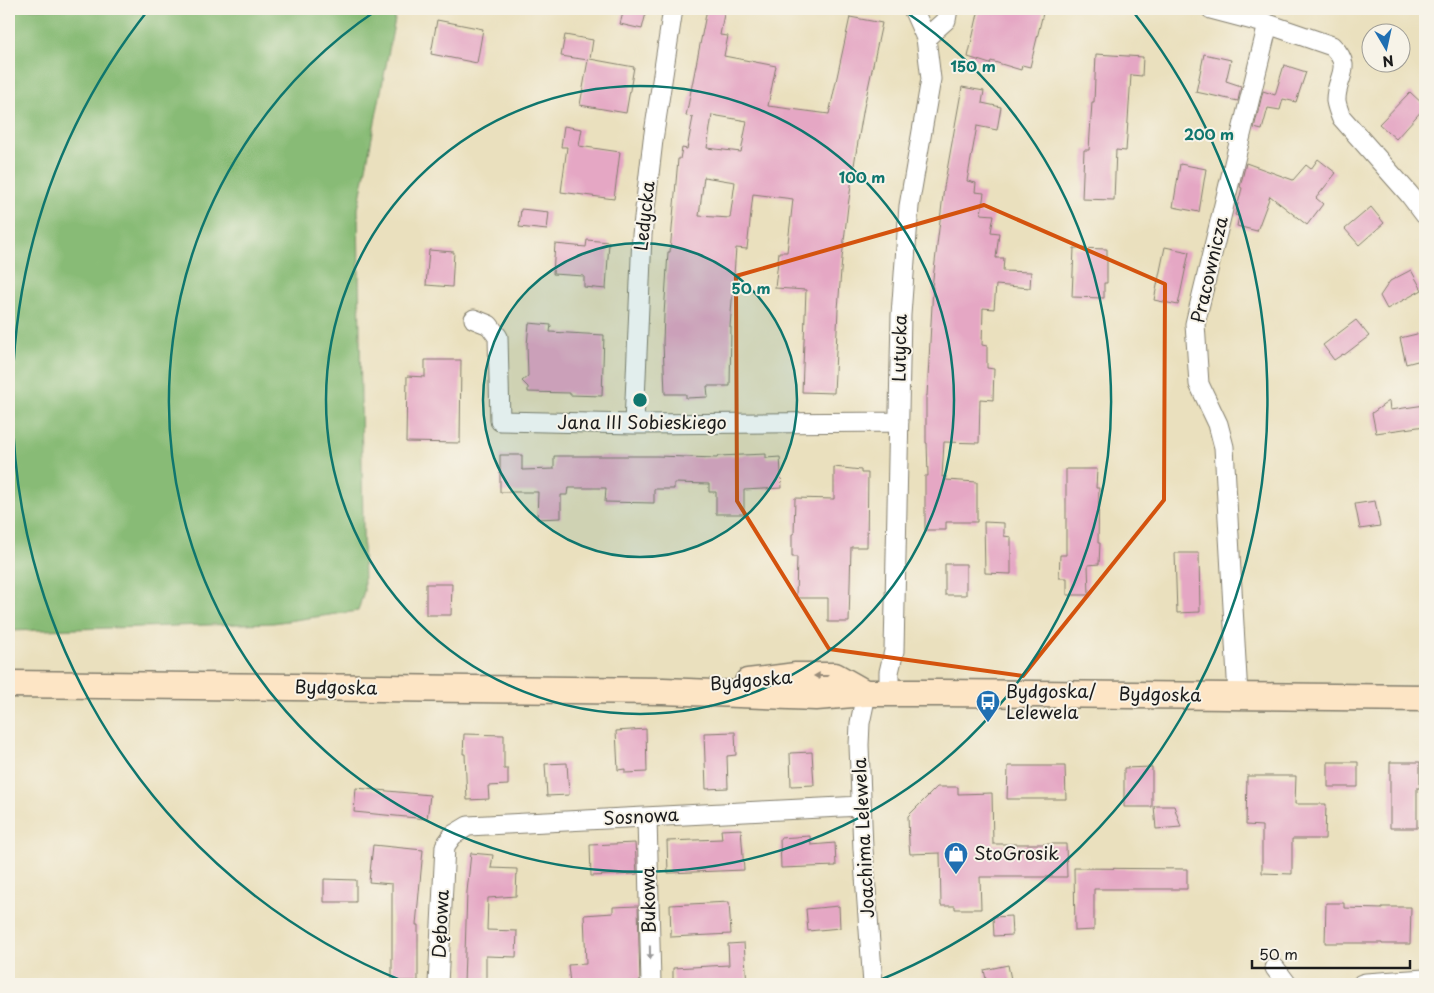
<svg xmlns="http://www.w3.org/2000/svg" width="1434" height="993" font-family="'Playpen Sans',sans-serif">
	<rect width="100%" height="100%" fill="#f7f3e8"/>
	<filter id="ink" filterUnits="userSpaceOnUse"><feTurbulence type="fractalNoise" baseFrequency=".02" numOctaves="2"/><feDisplacementMap in="SourceGraphic" scale="10" xChannelSelector="R" yChannelSelector="G"/><feConvolveMatrix kernelMatrix="1 2 1 2 8 2 1 2 1" color-interpolation-filters="sRGB"/></filter>
	<filter id="wash" filterUnits="userSpaceOnUse"><feTurbulence type="fractalNoise" baseFrequency=".0096" numOctaves="4" result="noise"/><feDisplacementMap in="SourceGraphic" scale="20" xChannelSelector="R" yChannelSelector="G"/><feGaussianBlur stdDeviation="1.12" result="paint"/><feColorMatrix in="noise" values="0 0 0 0 0 0 0 0 0 0 0 0 0 0 0 0 0 1.4 0 .05"/><feComposite in="paint" operator="in"/></filter>
	<g filter="url(#wash)">
		<rect width="100%" height="100%" fill="#eae0be"/>
		<path fill="#88bb76" stroke="#526c49" d="M9 9H397L358 209 364 591 358 611 273 623 9 631Z"/>
		<g id="blocks">
			<path fill="#e5a7c4" fill-rule="evenodd" d="M624 9H647L642 29 620 24Z
				M707 9H725L720 35 728 36 724 56 776 66 768 106 829 114 850 17 882 23 864 107 855 159 848 206 842 258 838 309 834 393 802 392 806 290 775 288 779 252H787L793 199 753 194 747 249 736 248 730 327H731L730 386H707L708 397 686 398V394H665L663 342 664 315 668 252H670L678 159H680L682 148 687 149 693 117 686 116ZM712 115 747 121 741 152 707 148ZM704 177 735 182 730 218 699 216Z
				M979 9H1044L1030 67 1022 65 1021 70 991 61 990 64 968 57Z
				M437 20 483 29 477 63 431 54Z
				M565 35 593 40 590 59 634 67 626 113 580 105 588 60 561 56Z
				M1096 54 1143 57 1142 76 1131 75 1126 151 1116 150 1114 200 1082 199 1084 150H1089L1092 102H1094Z
				M1204 54 1231 60 1226 81 1241 86 1238 101 1196 92Z
				M1284 65 1306 72 1296 102 1283 99 1280 110 1268 108 1262 130 1254 128 1263 91 1275 95Z
				M962 87 984 91 982 103 1001 107 997 130 977 126 967 181 976 183 975 192 984 193 981 214 994 215 991 232 999 233 996 258H1004L1003 271 1031 272 1030 288 996 285 994 309 983 308 982 345 987 346V368L994 369 993 400 980 399 979 443 944 442 942 477 946 476V480L977 482V522H946V530H925V476H928L927 443H926V396H927L933 287H932L944 187Z
				M1410 92 1425 106V107L1396 139 1379 124Z
				M564 126 582 129 579 146 620 152 614 199 561 192 567 147H561Z
				M1318 159 1336 173 1316 198 1323 204 1307 225 1270 196 1257 231 1237 226 1239 216 1235 215 1242 188 1240 187 1246 163 1293 180 1306 165 1311 169Z
				M1180 164 1206 169 1199 212 1173 207Z
				M1371 207 1384 223 1359 245 1345 229Z
				M521 209 549 212 547 230 519 227Z
				M587 240 609 242 606 289 584 287V276L553 274 555 244 586 247Z
				M1165 247 1189 252 1178 305 1154 300Z
				M1074 248 1107 249V283H1104V298L1072 297Z
				M429 250 454 252 452 287 426 285Z
				M1411 270 1422 290 1387 309 1380 296 1390 281Z
				M1356 320 1369 336 1344 355 1343 354 1334 360 1323 345Z
				M529 323 551 325 550 332 604 335 602 396 570 395V393L528 392V387L522 381 528 376 527 345Z
				M1425 332V359L1406 364 1400 338Z
				M425 360H461L460 443 406 442 407 376 425 377Z
				M1389 401 1390 410 1425 405V426L1376 433 1372 413Z
				M766 454V458L780 457 782 488 744 490V514H716V492H709V484L674 483V489H654V503L605 502 606 488H568L567 495H561V518L537 519 538 492H500V455H522V470L554 469V456H657L717 458 718 456Z
				M834 467 861 470V473H868L867 547H851L849 622H828V598H796L797 557H792V534H794L795 498 834 499Z
				M1066 469H1097L1096 488H1099L1098 543H1100L1099 564 1088 565 1089 595H1067V578H1059L1060 555H1066Z
				M1375 501 1380 526 1360 529 1355 504Z
				M984 522 1004 523V536L1011 537V574L985 573Z
				M1175 553H1199L1200 612 1177 613Z
				M945 564H966V595H945Z
				M426 584H452L451 615H426Z
				M646 729 647 772 625 773V769L618 770 616 731Z
				M735 732 736 755 727 756 728 788 706 789 704 733Z
				M464 734 504 735V769H508V785L488 786 489 799 467 800 465 754H463Z
				M812 752 814 785 791 786 790 753Z
				M1328 762H1358V787H1328Z
				M1390 762H1420V788H1417V828H1390Z
				M567 763 569 795 547 796 545 764Z
				M1008 766H1065L1066 799H1007Z
				M1152 767V807H1124V768Z
				M1247 776H1296L1295 804H1326L1325 839H1292V874L1262 873V826L1246 825Z
				M937 787H958V794L992 793 993 844H1066L1067 877H980L981 909H955V906H941L940 853 910 854 909 844 908 816Z
				M356 788 430 795 427 819 354 812Z
				M1154 806H1174L1181 827 1156 829Z
				M741 829 744 870 668 873 667 841 722 839 721 830Z
				M810 836 811 845 835 843 836 866 781 868 780 838Z
				M635 843 637 874 591 876 590 845Z
				M373 845 423 850 416 925H418V981H392V884L369 882Z
				M471 853 493 855 491 868 517 869 516 896 488 898 487 930 517 931 516 957 486 956V984H464L467 892Z
				M1074 868 1187 869V889H1094V930L1075 931Z
				M324 879 356 880V902H324Z
				M729 902 731 934 671 937 670 905Z
				M1326 903H1344V908L1382 909V907H1411L1410 944H1382V943H1325Z
				M638 906 640 984H570L568 965 586 964 584 915 613 913V907Z
				M839 906 840 928 808 931 806 909Z
				M1011 916 1012 935 994 936 993 917Z
				M744 943 747 984H673V968L729 965 728 944Z
				M1008 965 1012 984H987L984 970Z"/>
		</g>
	</g>
	<g filter="url(#ink)">
		<use href="#blocks" fill-opacity="0" stroke="#837e6d" stroke-width="1"/>
		<g fill="none" stroke-linecap="round" stroke-linejoin="round">
			<defs>
				<path id="street" d="M1211 9 1268 24 1332 46C1355 68 1335 78 1336 101 1337 107 1339 112 1341 117L1409 194 1425 215
					M926 38 946 20 948 9
					M474 319 489 325 498 337 500 421 634 424 899 422
					M634 424 642 235 653 140 673 9
					M865 693 864 704 860 723 859 745 863 849 873 984
					M889 693V672L894 651 901 315 909 206 931 79 926 38 913 9
					M1238 696 1224 447 1218 424 1199 384 1195 324 1268 24
					M647 817 651 984
					M1275 968 1287 984
					M438 984 445 846 453 835 468 826 861 806
					M1362 984 1366 983 1425 979"/>
				<path id="secondary" d="M748 682 796 676H835L865 693
					M9 684 663 691 816 697 865 693H939L1425 698"/>
			</defs>
			<use href="#street" stroke="#837e6d" stroke-width="21"/>
			<use href="#secondary" stroke="#837e6d" stroke-width="29"/>
			<use href="#street" stroke="#fff" stroke-width="19"/>
			<use href="#secondary" stroke="#fde5c5" stroke-width="26"/>
		</g>
		<defs><path id="oneway-solid" d="M-6-.8H1V-3.2L6.5 0L1 3.2V.8H-6Z" transform="scale(1.25)"/></defs>
		<use fill="#988b79" href="#oneway-solid" transform="translate(821 676) rotate(180)"/>
		<use fill="#999" href="#oneway-solid" transform="translate(650 953) rotate(89)"/>
	</g>
	<path fill="none" stroke="#d4530e" stroke-width="4" stroke-linejoin="round" d="M984 205 1165 284 1164 500 1023 676 829 649 737 501 736 276Z"/>
	<circle cx="640" cy="400" r="157" fill="#0f766e" fill-opacity=".12"/>
	<g fill="none" stroke="#0f766e" stroke-width="2.5">
		<circle cx="640" cy="400" r="157"/>
		<circle cx="640" cy="400" r="314"/>
		<path d="M903 10A471 471 0 1 1 377 10"/>
		<path d="M405 982A628 628 0 0 1 149 9M1131 9A628 628 0 0 1 875 982"/>
	</g>
	<defs>
		<symbol id="bus-pin" viewBox="-11 -11 22 30"><path d="M0 17L-7.5 6A9.5 9.5 0 1 1 7.5 6Z" fill="#1f6fb2" stroke="#f7f3e8"/><path d="M-5-6H5V4H4V6H2V4H-2V6H-4V4H-5ZM-3.5-4V0h7V-4ZM-3.5 1.2v1.5H-2V1.2ZM2 1.2v1.5H3.5V1.2Z" fill="#fff"/></symbol>
		<symbol id="shop-pin" viewBox="-11 -11 22 30"><path d="M0 17L-7.5 6A9.5 9.5 0 1 1 7.5 6Z" fill="#1f6fb2" stroke="#f7f3e8"/><path d="M-5-2.5h2.3a2.7 3.5 0 0 1 5.4 0H5L5.5 6h-11ZM-1.5-2.5h3a1.5 2.3 0 0 0-3 0Z" fill="#fff"/></symbol>
	</defs>
	<g fill-rule="evenodd">
		<use href="#bus-pin" x="974" y="688" width="28" height="38"/>
		<use href="#shop-pin" x="942" y="840" width="28" height="38"/>
	</g>
	<g text-anchor="middle" stroke-width="4" stroke-linejoin="round" paint-order="stroke">
		<g font-size="18" fill="#1c1c1c" stroke="#f7f3e8">
			<text transform="translate(645 216) rotate(-84)" y="6">Ledycka</text>
			<text transform="translate(1210 270) rotate(-77)" y="6">Pracownicza</text>
			<text transform="translate(900 348) rotate(-89)" y="6">Lutycka</text>
			<text x="642" y="429">Jana III Sobieskiego</text>
			<text transform="translate(751 681) rotate(-5)" y="6">Bydgoska</text>
			<text transform="translate(336 688) rotate(1)" y="6">Bydgoska</text>
			<text transform="translate(1160 695) rotate(1)" y="6">Bydgoska</text>
			<text transform="translate(641 817) rotate(-3)" y="6">Sosnowa</text>
			<text transform="translate(864 838) rotate(-93)" y="6">Joachima Lelewela</text>
			<text transform="translate(649 900) rotate(-91)" y="6">Bukowa</text>
			<text transform="translate(441 924) rotate(-87)" y="6">Dębowa</text>
		</g>
		<g font-size="18" fill="#1c1c1c" stroke="#f7f3e8" text-anchor="start">
			<text x="1006" y="698">Bydgoska/<tspan x="1006" dy="21">Lelewela</tspan></text>
			<text x="974" y="860">StoGrosik</text>
		</g>
	</g>
	<circle cx="640" cy="400" r="8" fill="#0f766e" stroke="#f7f3e8" stroke-width="2.5"/>
	<g font-size="15" text-anchor="middle" font-weight="bold" fill="#0f766e" stroke="#f7f3e8" stroke-width="4" stroke-linejoin="round" paint-order="stroke">
		<text x="973" y="72">150 m</text>
		<text x="1209" y="140">200 m</text>
		<text x="862" y="183">100 m</text>
		<text x="751" y="294">50 m</text>
	</g>
	<rect width="1434" height="993" fill="none" stroke="#f7f3e8" stroke-width="30"/>
	<g transform="translate(1386 48) rotate(171)"><circle r="24" fill="#f7f3e8" stroke="#9f9d96"/>
	<path d="M0-4L9 19L0 12L-9 19Z" fill="#1f6fb2"/>
	<text y="-8" font-size="14" font-weight="bold" text-anchor="middle" fill="#1c1c1c">N</text>
	</g>
	<path d="M1252 960v8h158v-8" fill="none" stroke="#1c1c1c" stroke-width="2.5"/>
	<text x="1259" y="960" font-size="15" fill="#1c1c1c" stroke="#f7f3e8" stroke-width="4" paint-order="stroke">50 m</text>
</svg>
